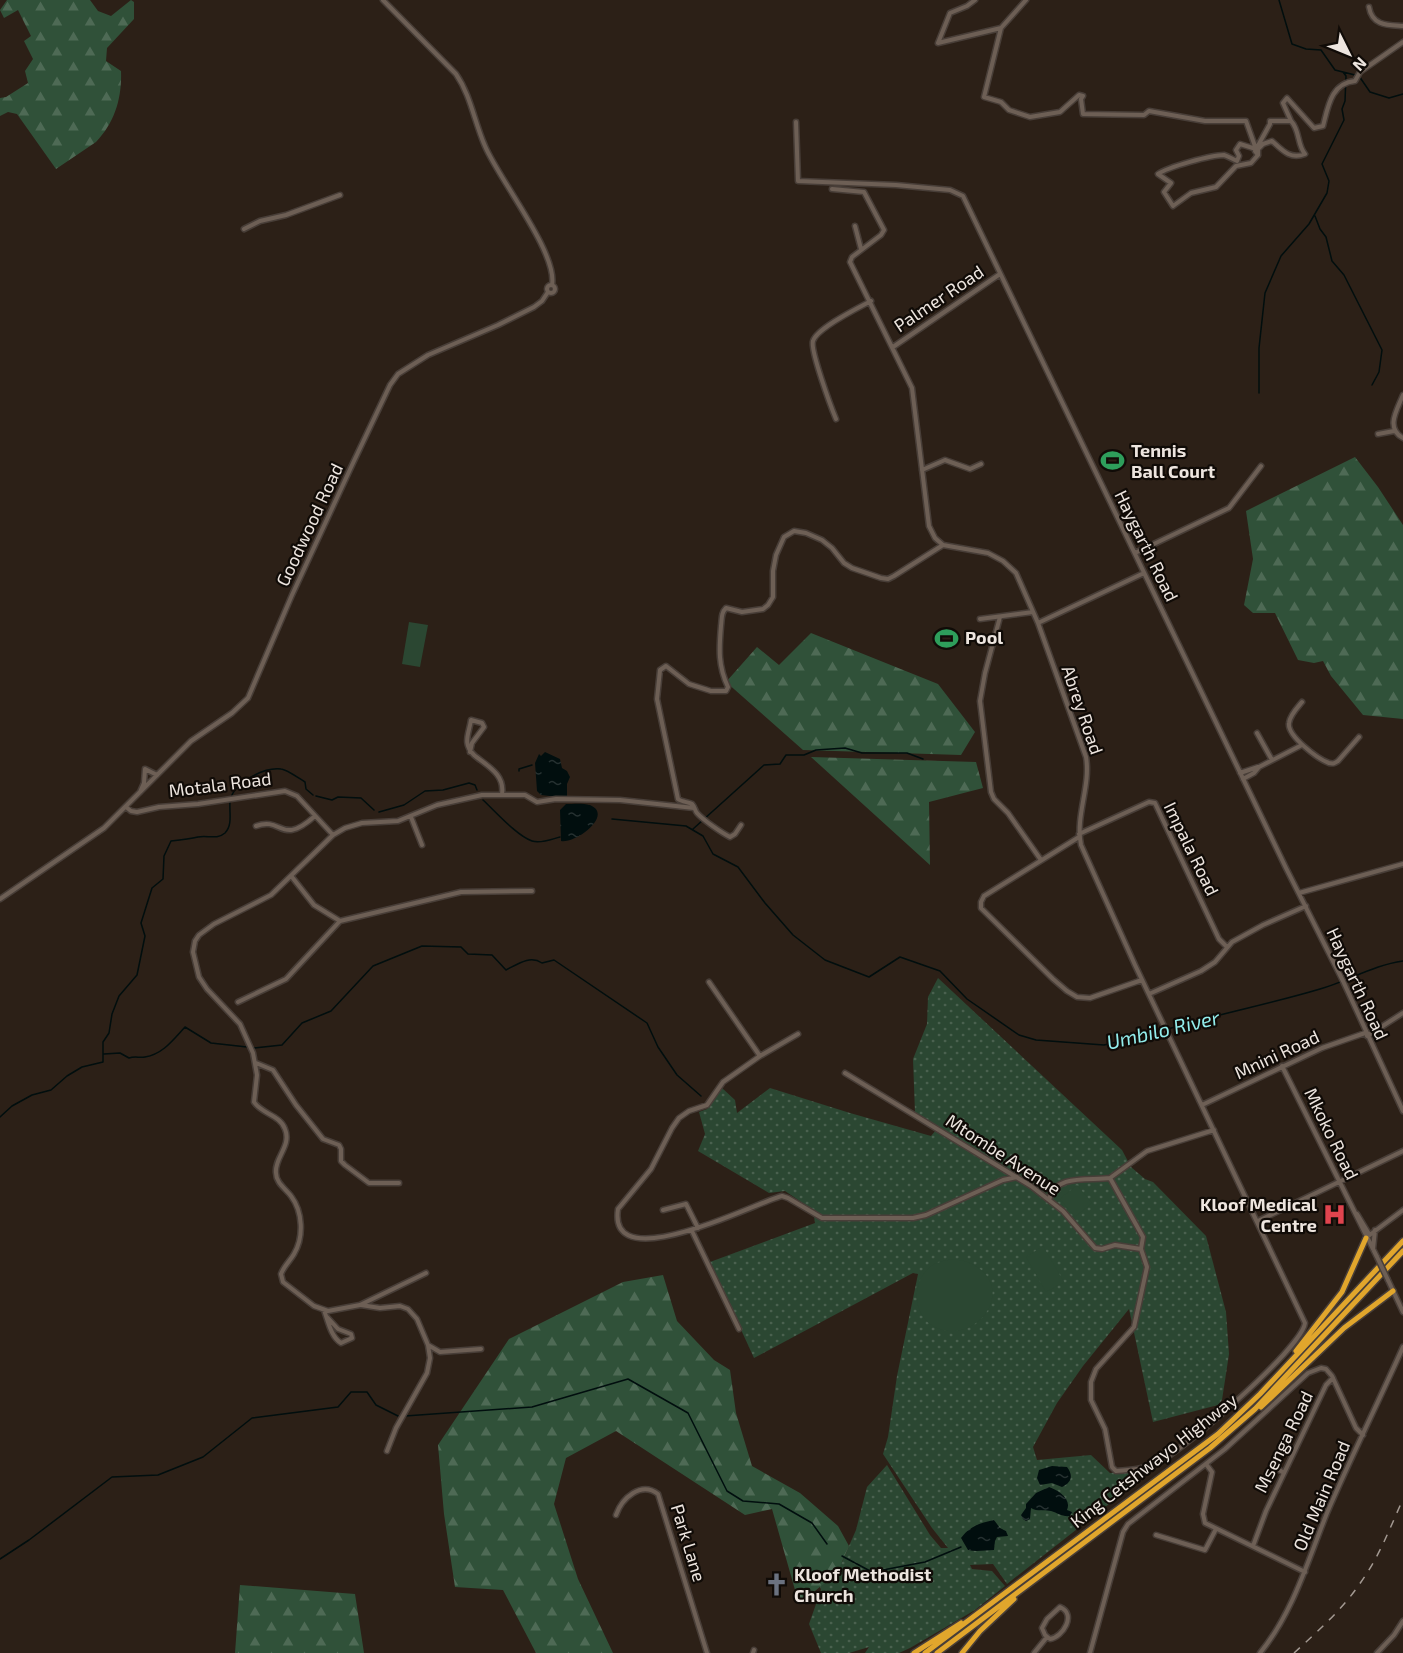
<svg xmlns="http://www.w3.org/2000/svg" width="1403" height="1653" font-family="'Exo 2',sans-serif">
	<defs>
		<pattern id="grass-dots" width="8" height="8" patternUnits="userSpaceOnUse" patternTransform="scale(1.5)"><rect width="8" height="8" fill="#2b4732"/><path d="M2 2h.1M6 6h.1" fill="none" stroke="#4a614f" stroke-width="1.8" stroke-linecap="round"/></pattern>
		<pattern id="forest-firs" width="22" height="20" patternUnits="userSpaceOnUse" patternTransform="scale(1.5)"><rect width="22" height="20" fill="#305139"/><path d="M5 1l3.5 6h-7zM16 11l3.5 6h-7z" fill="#4e6a55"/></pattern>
		<pattern id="water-ripples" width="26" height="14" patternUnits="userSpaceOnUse" patternTransform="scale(1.5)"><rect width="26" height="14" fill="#010e0e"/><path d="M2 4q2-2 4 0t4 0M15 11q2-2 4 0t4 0" fill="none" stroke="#263131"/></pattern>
	</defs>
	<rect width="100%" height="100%" fill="#2c2017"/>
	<path fill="url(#grass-dots)" d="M938 978 1122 1150 1131 1167 1145 1179 1153 1182 1206 1236 1226 1312 1229 1354 1222 1400 1218 1405 1153 1422 1129 1309 1083 1366 1057 1403 1033 1447 1037 1460 1091 1455 1110 1473 1131 1471 1137 1482 1007 1584 993 1564 970 1565 972 1569 992 1571 1005 1586 975 1610 910 1648 899 1653H865L869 1647 849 1653H821L809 1624 821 1590 818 1580 842 1562 856 1530 867 1487 887 1465 930 1535 941 1548H948L932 1528 883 1454 888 1437 897 1376 918 1274 913 1273 754 1358 710 1262 815 1223 813 1210 785 1191 769 1193 698 1151 705 1134 699 1112 707 1109 722 1088 735 1100 737 1113 770 1088 850 1113 931 1136 936 1130V1125L915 1113 913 1059 927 1024 928 997Z"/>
	<path fill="url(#forest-firs)" d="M7 0H90L98 11 111 16 131 0 134 2V19L107 48 106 61 121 71C122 98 115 122 96 142L56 169 17 114 8 112 0 116V98L6 97 28 83 25 71 33 59 24 41 31 36 18 10 4 18 0 10Z
		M1355 457 1378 487 1403 525V719L1363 715 1331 676 1323 661 1314 663 1298 660 1275 613H1253L1244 605 1253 559 1246 511Z
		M811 633 938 684 975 732 961 755 803 750 726 682 757 647 779 665Z
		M811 757 976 762 983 788 929 802 930 865Z
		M663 1275 677 1321 714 1360 730 1370 736 1413 752 1466 800 1493 838 1526 849 1546 837 1573 799 1604 772 1509 745 1515 616 1431 566 1458 554 1504 578 1579 613 1653H536L503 1590 455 1587 444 1514 438 1445 509 1339 623 1282Z
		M240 1585 355 1594 364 1653H235Z"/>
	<path fill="#2b4732" d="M409 622 428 625 420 667 402 664Z
		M1077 1185 1092 1203 1075 1217 1060 1199Z
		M1043 1246 1064 1282 1046 1292 1026 1257Z
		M952 1259C975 1260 999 1277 991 1303 983 1327 952 1340 930 1324 912 1310 913 1281 930 1267 936 1262 944 1261 952 1259Z"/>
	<path fill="url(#water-ripples)" d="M545 752 560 759 562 768 567 771 570 777 567 784V798L541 795 537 791 535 763 539 754 541 756Z
		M566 804C573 804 583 803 590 805 614 815 576 844 561 841L560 810Z
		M1052 1466 1067 1467C1074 1476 1071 1483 1062 1487L1052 1483 1040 1485 1037 1478 1039 1470Z
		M1049 1487C1058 1490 1072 1499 1067 1510L1072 1512 1070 1516C1062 1517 1058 1513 1051 1511 1043 1509 1038 1512 1031 1508L1030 1519 1026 1521 1023 1519 1021 1515 1026 1508V1504L1036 1493Z
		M994 1520 1000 1528 1006 1531 1008 1536 997 1537 995 1541 994 1550C985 1550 977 1552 968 1550L961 1538C970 1526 980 1523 994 1520Z"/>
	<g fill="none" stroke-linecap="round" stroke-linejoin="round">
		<path stroke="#010e0e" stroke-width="1.5" d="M1279 0 1292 44 1306 49 1321 50 1335 70 1359 76 1370 92 1389 98 1403 94
			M1315 216 1320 229 1326 237 1332 261 1344 275 1382 350 1379 372 1372 385
			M1259 393V348L1265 293 1281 256 1309 224 1327 193 1329 181 1322 164 1344 120 1342 109 1345 101 1346 76 1343 72
			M519 771V769L532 765
			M316 796 332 800 338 797 361 798 374 810
			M483 800C495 811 517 836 532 841 541 844 552 839 560 837
			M379 812 404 805 425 791 443 790 469 783 475 785 477 790
			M612 819 686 826 703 836 713 854 738 867 765 903 793 935 825 960 869 977 900 957 940 971 967 999 1019 1035 1036 1040 1104 1045 1163 1031
			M693 829 764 765 780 764 786 755H804L816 750 845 748 862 753H907L923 759
			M1168 1029C1218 1014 1270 1004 1320 989 1348 981 1374 965 1403 961
			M254 1048 282 1045 302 1023 331 1011 373 966 422 946 461 947 468 954 492 955 506 970C518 964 530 955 542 963L554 960 647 1023 658 1047 677 1075 701 1096
			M104 1054 120 1053 129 1058C135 1056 139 1058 145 1057 163 1054 173 1040 185 1027L211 1043 247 1047
			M0 1117 12 1106 32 1095 51 1090 67 1076 82 1067 103 1062V1042L109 1033 112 1014 119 996 137 975 145 936 141 923 152 888 163 879 164 856 171 841C181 840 190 839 198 837 207 835 217 840 225 833 233 825 229 812 230 802 232 783 264 767 281 769 286 769 300 779 305 782L306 789 313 795
			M405 1416 532 1407 628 1379 688 1413 727 1491 743 1501 779 1504 812 1523 827 1544
			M842 1556 872 1572 925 1562 961 1547
			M0 1559 29 1540 112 1477 158 1475 203 1457 252 1418 338 1407 351 1392H367L376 1405 398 1416"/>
		<defs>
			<path id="minor" d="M383 0 456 74C471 96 474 121 485 146 498 178 558 253 552 285
				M975 0 967 6 950 13 938 43 1001 28 984 97 1001 102 1009 110 1030 117 1060 112 1079 95 1083 96 1081 99 1083 114 1144 115 1149 111 1205 121H1246L1256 149 1240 144 1236 150 1239 156 1237 161C1232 159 1228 156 1224 155 1211 155 1168 167 1158 174L1171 183 1164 192 1173 206 1191 193 1216 187 1236 166 1251 163 1258 155
				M1369 7C1372 26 1388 25 1403 26
				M1001 28 1026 0
				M1291 121C1300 130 1297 145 1305 154 1290 160 1282 150 1272 141L1263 144 1258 149V155L1255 151 1270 124V121H1291L1283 103 1287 98 1314 128 1323 126C1328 107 1331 83 1355 81L1360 72 1403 42
				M796 122 798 181 896 185 950 190 963 196 1286 868 1343 981 1403 1111
				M832 189 864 192 884 230 881 235 852 257 850 262 912 388 929 526 935 538 943 545 988 553 1003 561 1016 573 1038 623 1086 757C1091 786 1075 816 1081 845L1135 965 1305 1323C1302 1348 1183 1451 1157 1463 1144 1469 1130 1470 1116 1471L1112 1467 1105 1429 1091 1400V1382L1096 1369 1134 1327 1147 1267 1141 1249 1143 1237 1110 1178 1147 1151 1214 1130
				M855 226 861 249
				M244 229 260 221 286 215 340 195
				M547 289a4 4 0 1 1 8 0a4 4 0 1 1-8 0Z
				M893 347 1000 274
				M1403 395C1397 410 1385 428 1403 438
				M836 419C831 407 810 350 813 341 817 328 858 308 871 301
				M1378 434 1394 431
				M922 470 945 460 970 469 981 464
				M1135 553 1229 508 1261 466
				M1000 617 985 673 980 701 991 792 994 799 1008 813 1041 860
				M980 619 1033 612
				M1038 623 1144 573
				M1302 702C1297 708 1290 715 1289 723 1287 736 1318 759 1329 763 1334 764 1335 763 1338 761L1359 737
				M1257 733 1272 760
				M470 752 472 743 484 727 482 723 471 720C469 734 462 743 474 755 487 766 505 774 502 794
				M1240 773 1258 767
				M1243 779 1254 773 1259 767 1302 745
				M140 792 144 783 145 769 157 775
				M126 807 131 811 137 812 159 807 198 804 285 791 297 796 333 835
				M411 817 422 845
				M741 825 735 834 730 837C722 833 703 820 697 813 695 811 695 807 692 804 689 802 682 802 678 799L657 699 660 670 666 666 689 684 711 691H726L728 687C718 666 719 649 721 626 722 618 721 613 726 608L742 612 763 609 768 605 773 597V571L776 555 784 537 794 531 806 533 822 540 832 548 844 563 852 568 881 578 888 579 894 576 943 545
				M256 826C283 816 280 847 315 816
				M1079 834 1149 802 1155 803 1219 939 1227 947
				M1079 837 984 896 981 902V908L1053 979 1067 991 1077 997 1090 998 1142 980
				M292 877 314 905 340 921 461 892 532 891
				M1299 893 1403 864
				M0 899 104 828 191 741 232 713 248 698 292 595 353 463 390 385 398 374 428 355 498 325 534 307 542 301 548 292
				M709 982 760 1056
				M1149 994 1201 971 1215 962 1232 942 1263 925 1306 906
				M238 1002 286 979 340 921
				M798 1034 760 1056 723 1082 707 1105 689 1111 679 1118 672 1128 651 1169 618 1209C607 1280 759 1201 782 1196L788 1198 822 1218H913L926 1215 1003 1180 1017 1177
				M1367 1036 1403 1013
				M256 1063 273 1070 296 1105 323 1139 339 1145 341 1149V1161L345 1165 369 1183H399
				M1282 1066 1377 1257
				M845 1073 1031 1186 1063 1211 1095 1248 1102 1249 1115 1245 1141 1249
				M1202 1105 1322 1048 1365 1033
				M1049 1200C1055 1173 1090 1181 1110 1178
				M663 1210 686 1204 698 1228
				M1357 1214 1369 1234
				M1258 1221 1403 1151
				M692 1231 739 1329
				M1367 1237 1403 1210
				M1373 1249 1375 1230
				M426 1273 360 1305 328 1311 314 1306 283 1282 281 1274C284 1266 290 1261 294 1254 304 1237 303 1212 291 1196 286 1189 276 1183 276 1173 274 1158 292 1146 285 1129 280 1115 262 1114 254 1102L257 1075 253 1053 240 1024 207 989 199 977 193 952 195 941 199 935 214 924 271 895 333 835 345 828 362 823 398 821 437 805 482 795H525L537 802 556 799 620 800 694 808
				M1388 1280 1403 1312
				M361 1305 380 1308 400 1306 408 1309 417 1319 428 1345 430 1358 427 1373 396 1428 387 1451
				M324 1310C328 1321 331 1337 341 1343L352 1338 351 1334 338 1329 327 1317
				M428 1345 440 1352 481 1349
				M1206 1464 1212 1472 1203 1514 1205 1523 1305 1572
				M1273 1466 1284 1473
				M616 1515C622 1498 641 1481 658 1494L707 1653
				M1156 1535 1205 1550 1216 1529
				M1253 1546 1266 1511 1326 1385 1333 1378
				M1060 1607C1077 1614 1063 1637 1050 1639L1045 1635 1042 1628 1047 1619Z
				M753 1653 754 1650
				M1034 1653 1047 1637
				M1090 1653 1123 1532 1128 1524 1225 1449 1308 1373 1321 1368 1326 1369 1332 1376 1356 1428 1363 1435
				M1260 1653C1293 1613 1308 1560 1327 1513 1351 1457 1378 1403 1403 1347
				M1377 1653 1394 1635 1403 1621"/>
			<path id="highway" d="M1296 1351 1342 1292 1366 1238
				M1261 1407 1344 1328 1393 1291
				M914 1653 961 1623
				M925 1653 1218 1434 1260 1394 1403 1241
				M937 1653 1210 1448 1255 1409 1403 1251
				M962 1653 980 1631 1014 1599"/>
		</defs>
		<use href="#minor" stroke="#483e38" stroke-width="7"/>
		<use href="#highway" stroke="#483e38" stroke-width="8"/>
		<use href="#minor" stroke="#6d5f55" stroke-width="4"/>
		<use href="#highway" stroke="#e1a62c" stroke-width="5"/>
		<path stroke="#a39992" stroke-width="1.5" stroke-dasharray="8 8" stroke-linecap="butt" d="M1294 1653C1318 1631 1343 1609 1361 1582 1379 1557 1390 1528 1403 1499"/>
		<defs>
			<path id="minor-bridge" d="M1377 1257 1388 1280"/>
		</defs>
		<use href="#minor-bridge" stroke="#483e38" stroke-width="7" stroke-linecap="butt"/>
		<use href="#minor-bridge" stroke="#6d5f55" stroke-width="4"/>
	</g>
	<defs>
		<symbol id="stadium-bare" viewBox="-9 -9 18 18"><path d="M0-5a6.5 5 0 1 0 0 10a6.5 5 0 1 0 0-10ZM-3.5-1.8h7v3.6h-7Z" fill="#2e9e5b" stroke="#100b07" stroke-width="2.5" paint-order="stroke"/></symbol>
		<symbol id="hospital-bare" viewBox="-9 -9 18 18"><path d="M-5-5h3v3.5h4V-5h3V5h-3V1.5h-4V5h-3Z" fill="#e0444e" stroke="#100b07" stroke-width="2.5" paint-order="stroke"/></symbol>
		<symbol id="church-bare" viewBox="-9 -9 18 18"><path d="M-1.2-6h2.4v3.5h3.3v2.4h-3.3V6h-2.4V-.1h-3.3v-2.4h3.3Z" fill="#6b7280" stroke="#100b07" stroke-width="2.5" paint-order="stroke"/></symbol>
	</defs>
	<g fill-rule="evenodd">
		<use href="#stadium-bare" x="1096" y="444" width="33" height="33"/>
		<use href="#stadium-bare" x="930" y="622" width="33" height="33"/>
		<use href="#hospital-bare" x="1318" y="1198" width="33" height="33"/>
		<use href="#church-bare" x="760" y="1568" width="33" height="33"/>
	</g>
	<g text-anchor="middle" stroke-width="4.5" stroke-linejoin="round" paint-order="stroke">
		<g font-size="18" fill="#ede5df" stroke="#100b07">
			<text transform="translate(939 299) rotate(-34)" y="6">Palmer Road</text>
			<text transform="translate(310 525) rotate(-65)" y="6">Goodwood Road</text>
			<text transform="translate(1146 546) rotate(64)" y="6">Haygarth Road</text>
			<text transform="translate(1082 710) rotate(71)" y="6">Abrey Road</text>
			<text transform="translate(220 785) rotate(-7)" y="6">Motala Road</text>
			<text transform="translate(1191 849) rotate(64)" y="6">Impala Road</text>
			<text transform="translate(1357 984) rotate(65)" y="6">Haygarth Road</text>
			<text transform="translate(1277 1055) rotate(-25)" y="6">Mnini Road</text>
			<text transform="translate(1331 1134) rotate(64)" y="6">Mkoko Road</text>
			<text transform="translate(1003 1155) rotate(33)" y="6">Mtombe Avenue</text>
			<text transform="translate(1284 1442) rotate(-64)" y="6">Msenga Road</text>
			<text transform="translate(1154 1461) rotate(-38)" y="6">King Cetshwayo Highway</text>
			<text transform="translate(1322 1496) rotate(-67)" y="6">Old Main Road</text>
			<text transform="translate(688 1543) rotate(73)" y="6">Park Lane</text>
		</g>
		<g font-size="18" font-weight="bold" fill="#ede5df" stroke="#100b07" text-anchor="start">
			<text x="1131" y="457">Tennis<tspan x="1131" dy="21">Ball Court</tspan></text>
			<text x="965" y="644">Pool</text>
			<text x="1317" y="1211" text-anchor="end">Kloof Medical<tspan x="1317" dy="21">Centre</tspan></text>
			<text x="794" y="1581">Kloof Methodist<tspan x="794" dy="21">Church</tspan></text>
		</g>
		<g font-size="20" font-style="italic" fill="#93eeed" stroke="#100b07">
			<text transform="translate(1163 1030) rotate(-13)" y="7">Umbilo River</text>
		</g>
	</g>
	<g transform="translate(1349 54) rotate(133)" stroke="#100b07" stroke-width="4.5" paint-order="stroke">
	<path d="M0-4.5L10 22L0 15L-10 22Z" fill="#ede5df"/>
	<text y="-9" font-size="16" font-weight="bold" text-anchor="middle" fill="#ede5df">N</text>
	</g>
</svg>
